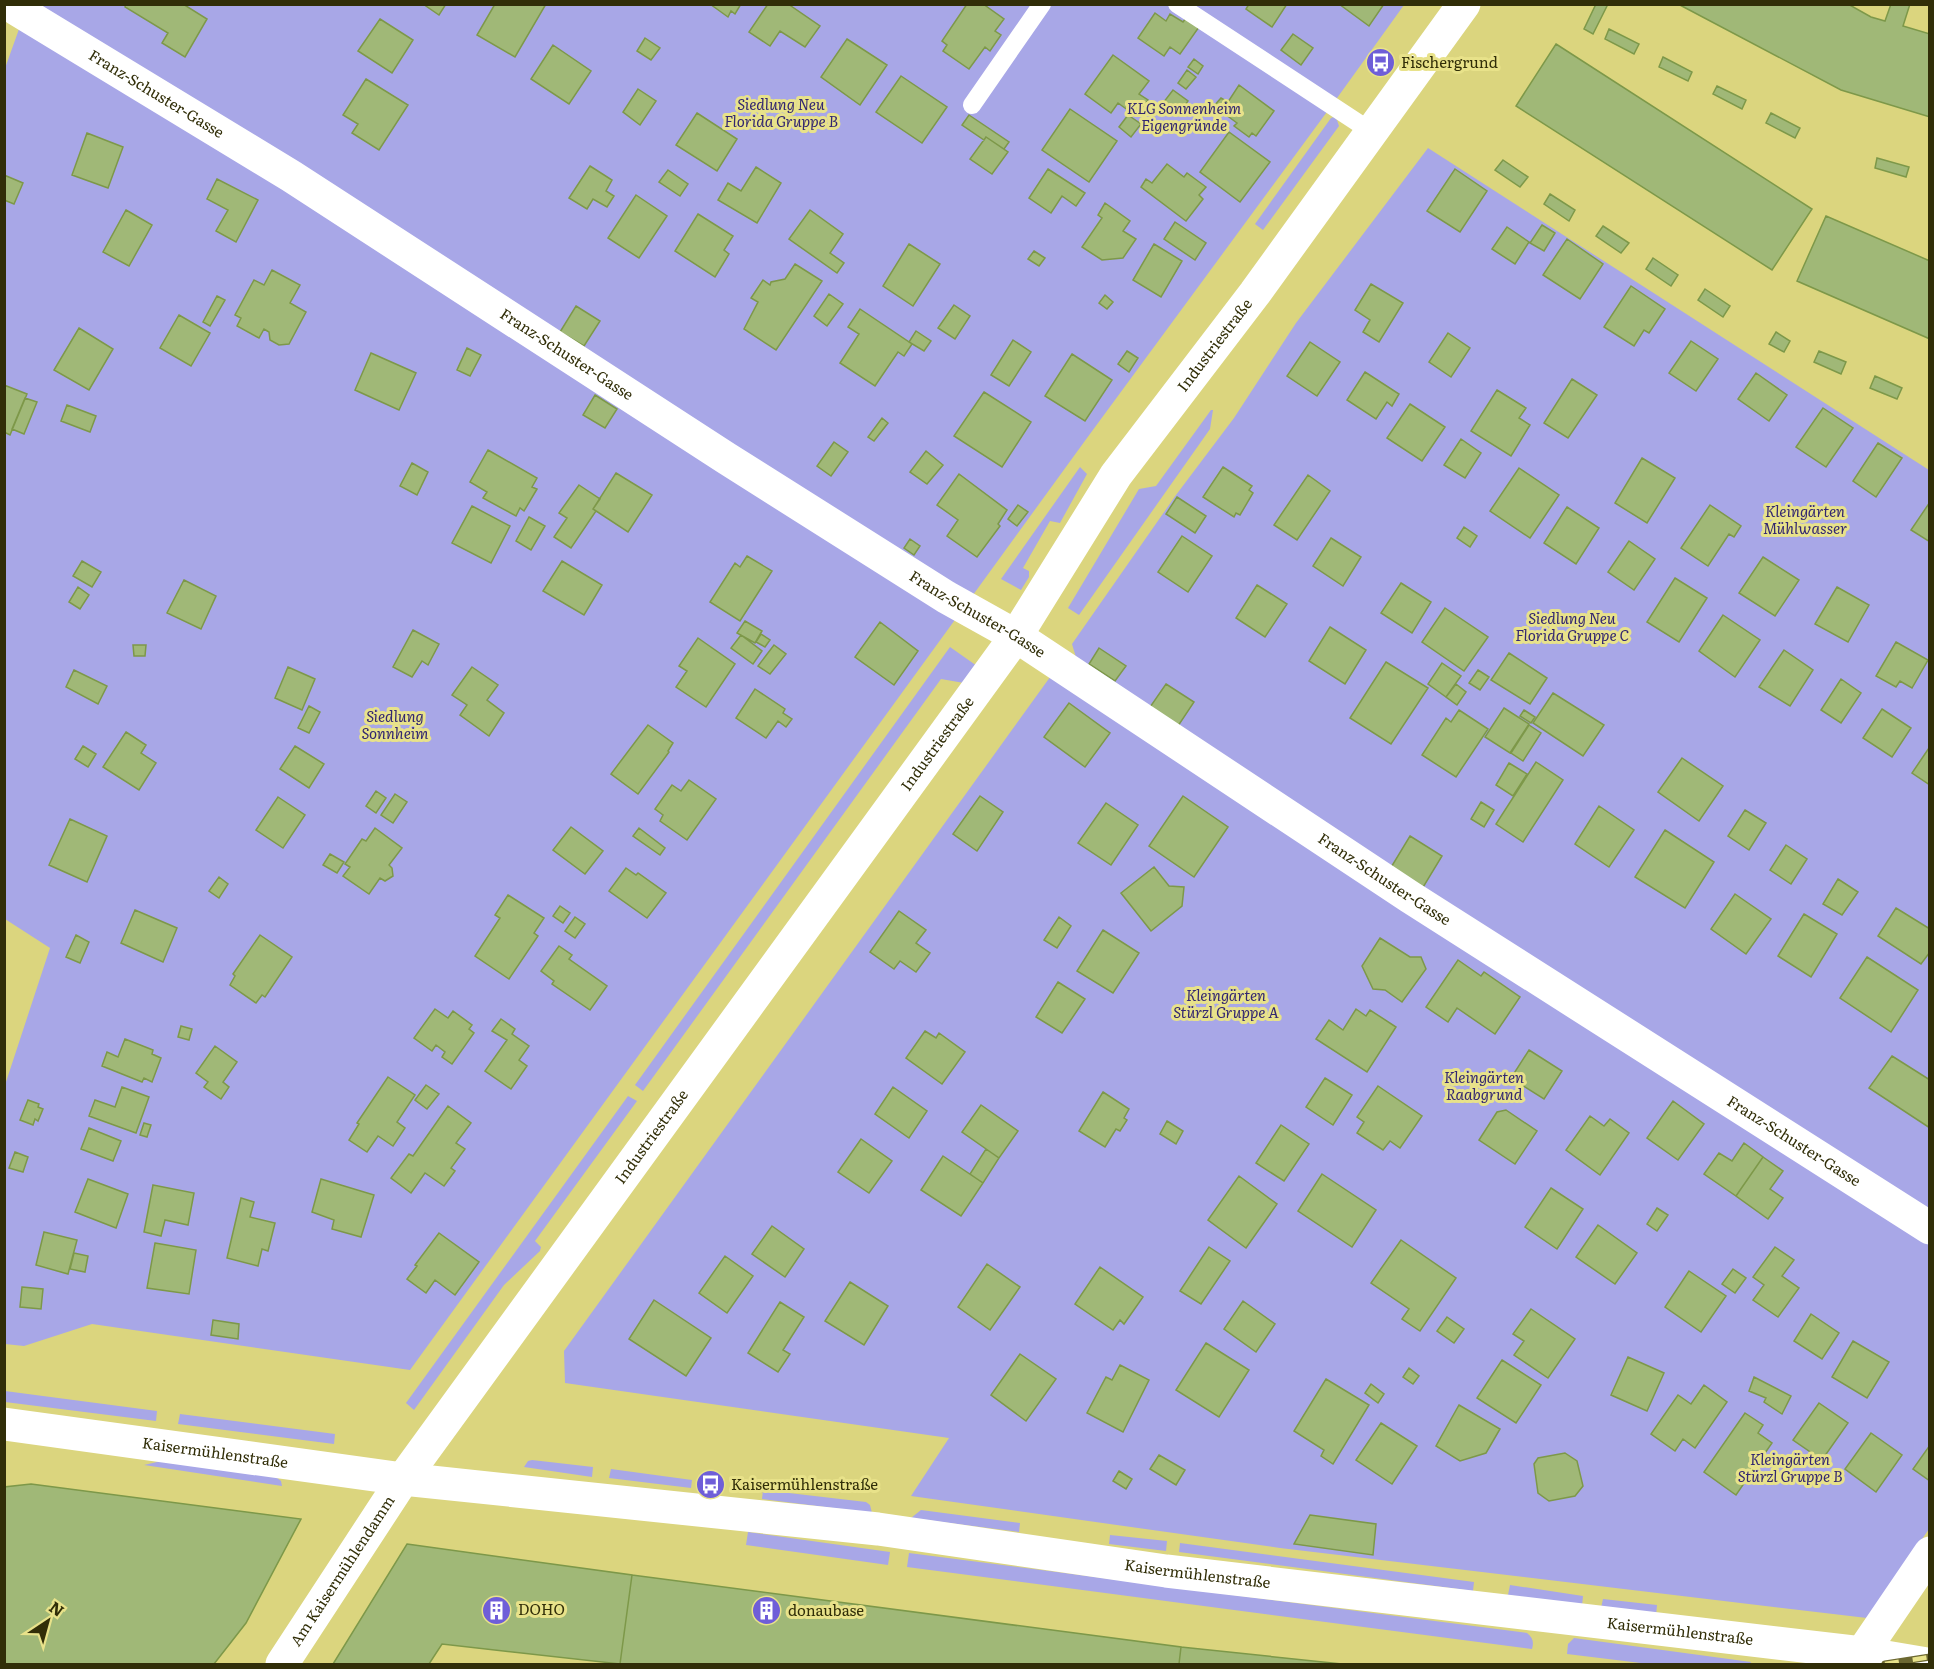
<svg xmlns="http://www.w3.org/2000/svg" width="1934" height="1669" font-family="Literata,serif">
	<rect width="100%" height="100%" fill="#dbd57e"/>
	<path fill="#a8a7e7" d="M28 4 1404 5 1332 105 1087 438 410 1370 92 1324 24 1346 5 1344V1085L50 948 5 919 4 71Z
		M1334 117 1337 120 1339 126 1263 230 1255 224 1331 118Z
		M1428 148 1929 470V1218L1078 664 1072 644 1176 495 1234 418 1296 323Z
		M1211 410H1213L1210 429 1079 615 1068 608 1139 489 1156 486Z
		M1080 467 1087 474 1060 523 1050 521 1023 568 1029 571V577L1021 590 1001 579Z
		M950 647 977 666 964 683 941 679 643 1091 635 1085Z
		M1053 673 1929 1241V1529L1867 1618 1280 1548 911 1496 949 1438 565 1383 564 1351Z
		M628 1096 637 1101 535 1241 541 1247 540 1251 504 1285 414 1410 406 1403Z
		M5 1391 157 1411 156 1421 5 1402Z
		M180 1414 335 1434 334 1444 178 1424Z
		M170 1459 276 1477 281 1481 282 1486 144 1465Z
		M532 1460 593 1467 592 1477 524 1467 528 1461Z
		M611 1469 692 1480 691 1488 609 1478Z
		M763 1490 866 1502 870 1505 872 1513 762 1499Z
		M921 1510 1020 1523 1019 1532 911 1518Z
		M748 1532 890 1552 888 1565 746 1545Z
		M1110 1535 1167 1541 1166 1551 1109 1544Z
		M1180 1543 1474 1582 1473 1591 1179 1552Z
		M909 1553 1527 1633C1533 1638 1534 1642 1532 1649L907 1567Z
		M1510 1585 1583 1596 1582 1606 1508 1595Z
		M1603 1599 1657 1605 1656 1616 1601 1608Z
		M1574 1638 1751 1662 1750 1664H1649L1567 1654 1568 1644Z"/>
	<path fill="#a0b877" stroke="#7d9849" stroke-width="1.5" d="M126 4H183L207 19 185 57 162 43 168 33 125 7Z
		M423 4H446L439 15Z
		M495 4H546L515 57 477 35Z
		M710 4H741L735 14 731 11 728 17Z
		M768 4H788L820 26 805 47 780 31 770 46 749 32Z
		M967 4H983L1004 19 995 31 1001 35 990 51 985 47 969 69 943 51 947 45 942 41Z
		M1249 4H1287L1272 27 1246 9Z
		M1339 4H1384L1369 26Z
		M1596 4H1608L1593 34 1584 29Z
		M1678 4H1848L1871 17 1885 21 1891 4H1910L1903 26 1930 34V117L1841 90Z
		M1155 13 1166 21 1170 14 1183 22 1186 18 1199 27 1180 54 1170 47 1164 56 1138 38Z
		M380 19 413 40 392 73 358 51Z
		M1609 29 1639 44 1634 54 1605 39Z
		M1293 34 1313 48 1301 65 1281 50Z
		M645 38 660 48 651 60 637 51Z
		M847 39 887 65 860 105 821 77Z
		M1556 44 1812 209 1772 270 1516 106Z
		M553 45 591 71 569 104 531 79Z
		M1113 55 1149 81 1139 94 1148 100 1136 116 1118 103 1111 113 1085 94Z
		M1663 57 1692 72 1688 81 1659 67Z
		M1194 59 1203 66 1198 74 1188 67Z
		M1187 70 1196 77 1186 89 1178 83Z
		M901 76 947 107 922 143 876 112Z
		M366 79 408 105 379 150 352 133 358 124 343 115Z
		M1239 85 1274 111 1256 136 1252 133 1249 137 1234 126 1237 123 1214 106 1221 98 1228 102Z
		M1717 86 1746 100 1742 109 1713 94Z
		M638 89 656 101 640 125 623 112Z
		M1173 90 1188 101 1178 115 1163 103Z
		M1070 109 1117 141 1089 182 1042 150Z
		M697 113 737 139 717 171 676 145Z
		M1771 113 1800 128 1795 138 1766 123Z
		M969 115 1009 142 1004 149 986 137 984 140 962 125Z
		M1128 115 1141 124 1131 137 1119 127Z
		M1229 132 1270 162 1240 202 1200 172Z
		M87 133 123 147 108 188 72 175Z
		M986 137 1008 152 992 174 970 159Z
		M1877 158 1909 167 1906 177 1875 168Z
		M1503 160 1528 177 1520 187 1495 170Z
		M1167 164 1184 177 1187 173 1206 187 1199 195 1203 199 1186 221 1141 187 1146 179 1152 183Z
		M590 166 612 180 606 191 614 196 607 207 593 199 587 209 569 198Z
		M756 167 781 183 757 223 718 200 728 183 741 191Z
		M1048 169 1085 193 1076 206 1062 196 1051 213 1029 198Z
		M1455 169 1487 191 1460 232 1427 211Z
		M668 170 688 184 680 196 659 182Z
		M4 175 23 183 14 204 4 200Z
		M217 179 258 200 236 242 216 231 228 210 207 199Z
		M1550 194 1575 210 1569 221 1544 204Z
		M636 195 667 216 639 258 608 238Z
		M1105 203 1130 221 1123 231 1136 239 1123 258 1102 260 1082 247 1102 218 1098 215Z
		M126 210 152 225 129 266 103 252Z
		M810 210 843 234 830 253 844 263 837 273 789 239Z
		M698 214 733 236 724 250 729 254 715 277 675 251Z
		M1826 216 1930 261V339L1797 281Z
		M1175 222 1206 243 1195 260 1164 239Z
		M1542 225 1555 233 1544 251 1530 243Z
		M1603 226 1629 243 1621 253 1596 236Z
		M1507 227 1529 242 1515 264 1492 249Z
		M1567 239 1603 264 1580 299 1543 275Z
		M909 244 940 264 913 306 883 286Z
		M1154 244 1182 261 1161 297 1133 280Z
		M1034 251 1045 258 1039 266 1028 259Z
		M1653 258 1678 275 1671 286 1646 269Z
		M795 264 822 281 776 350 744 329 758 302 751 298 763 280 770 285 771 282 785 279Z
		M272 270 300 285 290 303 306 312 289 344 279 345 270 340 269 332 264 329 259 338 237 326 241 318 235 315 254 280 264 285Z
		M1371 284 1403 303 1379 342 1363 332 1370 320 1355 310Z
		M1631 286 1665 309 1649 333 1644 330 1634 346 1604 327Z
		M1705 289 1730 306 1723 317 1698 300Z
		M829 294 843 304 827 326 814 316Z
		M1105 295 1113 302 1107 309 1099 303Z
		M217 296 225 300 210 326 203 322Z
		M954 305 970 316 955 339 938 328Z
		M576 306 600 321 584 346 560 332Z
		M860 309 912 344 904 356 898 352 875 386 840 363 859 334 848 327Z
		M179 315 210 333 191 366 160 348Z
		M79 328 113 349 89 390 54 370Z
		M916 331 931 341 924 351 909 342Z
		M1776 332 1790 341 1784 352 1769 344Z
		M1448 333 1470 348 1451 377 1429 362Z
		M1013 340 1031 352 1009 386 991 375Z
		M1691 341 1718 359 1696 391 1669 373Z
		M1310 342 1340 362 1317 396 1287 376Z
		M467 348 481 355 470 376 457 370Z
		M1127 351 1138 358 1129 372 1118 364Z
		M1819 351 1846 362 1841 374 1814 362Z
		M371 353 416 373 399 410 355 390Z
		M1072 354 1112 380 1085 421 1045 396Z
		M1365 372 1399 394 1392 406 1387 402 1376 419 1347 400Z
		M1756 373 1787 395 1769 421 1738 399Z
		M1875 376 1902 388 1897 399 1870 388Z
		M1572 379 1597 395 1568 438 1544 423Z
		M4 385 27 394 10 435 4 432Z
		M1497 390 1526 408 1519 418 1530 425 1511 456 1471 431Z
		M984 392 1031 422 1002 467 954 436Z
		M595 395 617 409 605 428 583 415Z
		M25 398 37 402 24 434 12 429Z
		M1410 404 1445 427 1422 461 1387 438Z
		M67 405 96 416 90 432 61 421Z
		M1823 408 1853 428 1826 467 1796 447Z
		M882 418 888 423 874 441 868 437Z
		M1461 439 1481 453 1465 478 1444 465Z
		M834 442 848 452 831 476 817 466Z
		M1878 443 1902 458 1876 497 1853 481Z
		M488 450 537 478 532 487 537 489 524 511 520 508 516 516 483 498 487 492 470 482Z
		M926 451 943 465 927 484 910 472Z
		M1642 458 1675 478 1647 523 1615 503Z
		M412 463 428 472 417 495 400 486Z
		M1223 467 1252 486 1249 490 1253 493 1240 515 1236 513 1234 517 1203 497Z
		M1519 468 1559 495 1530 538 1490 511Z
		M616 473 652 495 628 532 593 509Z
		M959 474 1007 510 998 524 1000 526 977 557 947 536 958 520 937 505Z
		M1308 475 1330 491 1297 540 1274 525Z
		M579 485 600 499 593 509 596 511 571 548 554 537 567 518 559 513Z
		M1177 497 1206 516 1195 533 1166 514Z
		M1930 502V542L1911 530Z
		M1018 505 1028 512 1017 526 1008 519Z
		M1710 505 1741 526 1734 537 1729 534 1708 566 1681 548Z
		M472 506 510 526 491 563 452 543Z
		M1567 507 1599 528 1576 564 1544 543Z
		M529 517 545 526 531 550 516 541Z
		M1464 527 1477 536 1470 547 1457 538Z
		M1182 536 1212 556 1188 592 1158 572Z
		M1331 538 1361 557 1343 586 1313 566Z
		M910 539 920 546 914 555 904 548Z
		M1629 541 1655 559 1634 590 1608 572Z
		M747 556 772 571 740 621 710 602 735 563 740 567Z
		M1763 557 1799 580 1775 616 1739 593Z
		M82 561 101 572 92 587 73 576Z
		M562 561 602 585 584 615 543 591Z
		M1675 578 1707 598 1679 642 1647 622Z
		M184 580 216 596 201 629 167 613Z
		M1401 583 1431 602 1412 633 1381 613Z
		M1257 585 1287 604 1265 637 1236 618Z
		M78 587 89 595 80 609 69 602Z
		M1837 587 1869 605 1848 642 1815 624Z
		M1445 608 1488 637 1464 671 1422 642Z
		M1723 615 1760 640 1735 677 1699 651Z
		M745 621 762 631 755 643 737 633Z
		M880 622 918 651 894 685 855 657Z
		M1330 627 1366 650 1345 684 1309 661Z
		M413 630 439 644 428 665 422 661 412 677 393 667Z
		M761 634 770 640 765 647 756 642Z
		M741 635 762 651 753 664 731 648Z
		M698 638 735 664 706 707 676 687 687 671 679 666Z
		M1896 642 1928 660 1912 688 1900 681 1896 687 1876 676Z
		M133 645H146L145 656H134Z
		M774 645 786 654 770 674 758 666Z
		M1099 648 1126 666 1115 681 1089 664Z
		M1784 650 1813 670 1790 706 1759 687Z
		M1509 653 1547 678 1530 704 1491 680Z
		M1386 662 1428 688 1391 744 1350 718Z
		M1442 663 1461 676 1446 697 1428 684Z
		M288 667 315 679 302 710 275 698Z
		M472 667 498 685 487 700 504 713 489 736 460 715 467 705 452 695Z
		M74 670 107 686 98 704 66 687Z
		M1478 670 1489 677 1480 690 1469 683Z
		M1841 679 1861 693 1841 723 1821 710Z
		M1166 684 1194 702 1176 729 1148 710Z
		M1456 684 1466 692 1457 705 1446 697Z
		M755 689 785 709 783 713 792 719 786 727 778 721 766 738 736 718Z
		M1553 693 1604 725 1583 756 1533 723Z
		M1069 703 1110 733 1085 767 1044 737Z
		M309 706 320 712 309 733 298 728Z
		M1504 708 1529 724 1510 753 1485 737Z
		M1882 709 1911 728 1892 757 1863 738Z
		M1459 710 1488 729 1456 777 1422 755 1446 718 1451 722Z
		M1524 710 1535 717 1531 723 1520 716Z
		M648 725 673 743 668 751 669 752 638 794 611 774Z
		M1529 725 1541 733 1523 761 1511 753Z
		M126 732 146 745 141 753 156 763 139 790 103 767Z
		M83 746 96 754 88 767 75 759Z
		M295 746 324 764 309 788 280 769Z
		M1929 748 1930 749V785L1912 773Z
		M1682 758 1723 786 1699 821 1658 792Z
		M1536 762 1563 780 1523 842 1496 824Z
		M1509 763 1527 774 1513 796 1496 785Z
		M689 780 716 799 687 840 660 821 663 815 655 809 672 785 681 791Z
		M376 791 386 798 376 813 366 806Z
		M395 794 407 802 393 823 381 815Z
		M980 796 1003 812 977 851 953 834Z
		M1183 796 1228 827 1194 877 1149 846Z
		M278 797 305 815 283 848 256 830Z
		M1481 802 1494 810 1484 827 1471 819Z
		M1106 803 1138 825 1111 865 1078 843Z
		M1599 806 1634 830 1609 867 1575 844Z
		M1745 810 1766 823 1749 850 1728 836Z
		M70 819 107 836 87 882 49 865Z
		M571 827 603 851 585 874 553 850Z
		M375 828 402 848 389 865 392 868 393 876 385 881 380 878 369 894 343 876 350 867 345 864 362 839 366 841Z
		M639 828 665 848 660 855 633 836Z
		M1665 830 1714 862 1685 908 1635 877Z
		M1410 836 1442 856 1422 889 1390 869Z
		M1786 845 1807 859 1791 884 1770 870Z
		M330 854 344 862 337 873 323 865Z
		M1154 867 1169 886 1184 887 1182 906 1151 931 1121 893Z
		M626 868 636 875 638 873 666 893 647 918 609 891Z
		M219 877 228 884 219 898 209 891Z
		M1838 879 1858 892 1842 915 1823 904Z
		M1735 894 1771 919 1746 954 1711 929Z
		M508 895 544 918 534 933 538 936 509 979 475 956 500 918 495 915Z
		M560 906 570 913 563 923 553 916Z
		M1896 908 1930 929V952L1921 964 1878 936Z
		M135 910 177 928 163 962 121 943Z
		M899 911 926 930 916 943 930 953 916 972 900 961 894 969 870 952Z
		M1804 914 1837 934 1811 977 1778 956Z
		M575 917 585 924 575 938 565 931Z
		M1059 917 1071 926 1057 948 1044 940Z
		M1103 930 1139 953 1113 993 1077 971Z
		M76 935 89 942 80 963 66 957Z
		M260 935 292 957 265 997 262 995 256 1003 230 985 235 976 233 974Z
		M1380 938 1410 957H1421L1426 969 1402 1002 1385 990 1373 989 1362 966Z
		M559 946 572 955 569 959 607 986 590 1010 552 984 554 981 541 971Z
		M1867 957 1918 990 1891 1032 1840 998Z
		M1458 960 1481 976 1484 972 1520 997 1495 1034 1457 1008 1448 1022 1426 1007Z
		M1058 982 1085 999 1062 1033 1036 1017Z
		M435 1009 448 1018 453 1011 472 1025 469 1029 474 1033 452 1064 442 1057 445 1052 436 1045 432 1051 414 1038Z
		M1356 1009 1366 1016 1370 1010 1396 1027 1367 1072 1316 1039 1329 1020 1343 1030Z
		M501 1019 515 1029 512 1034 529 1046 519 1060 527 1066 511 1089 485 1071 507 1040 492 1031Z
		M181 1026 192 1029 189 1040 178 1037Z
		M925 1031 936 1038 939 1033 965 1052 942 1084 906 1058Z
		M125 1039 153 1050 152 1054 161 1058 152 1082 144 1078 142 1082 102 1066 107 1052 118 1057Z
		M215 1046 237 1062 223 1082 229 1087 221 1099 204 1087 208 1082 196 1073Z
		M1529 1050 1562 1071 1544 1099 1511 1078Z
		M1892 1056 1930 1080V1128L1869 1088Z
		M388 1077 415 1095 397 1122 405 1128 393 1146 378 1136 367 1152 349 1140 359 1124 357 1123Z
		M1325 1078 1352 1095 1333 1125 1306 1107Z
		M426 1085 439 1094 427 1109 415 1100Z
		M1378 1086 1422 1116 1400 1148 1390 1141 1383 1150 1357 1133 1364 1122 1357 1117Z
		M122 1087 149 1097 136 1133 89 1116 95 1100 115 1107Z
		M893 1087 927 1111 909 1138 875 1114Z
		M1103 1092 1129 1109 1124 1118 1127 1120 1120 1131 1116 1129 1105 1147 1079 1131Z
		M28 1100 39 1104 38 1107 43 1109 38 1121 35 1119 33 1125 20 1120Z
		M1673 1101 1704 1124 1678 1160 1647 1138Z
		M981 1105 1018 1131 999 1158 962 1132Z
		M448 1106 471 1123 456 1143 465 1149 451 1168 455 1171 444 1186 425 1173 411 1193 391 1178 409 1154 413 1156Z
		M1506 1110 1537 1131 1515 1164 1479 1140 1497 1112Z
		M1590 1116 1604 1126 1610 1119 1629 1133 1600 1175 1566 1150Z
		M1167 1121 1183 1131 1176 1144 1160 1134Z
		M144 1123 151 1125 147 1137 140 1135Z
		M1281 1125 1309 1144 1284 1181 1256 1163Z
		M89 1128 121 1141 113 1161 81 1149Z
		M861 1139 892 1161 869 1193 838 1172Z
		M1744 1143 1763 1157 1736 1196 1704 1174 1719 1153 1732 1161Z
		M986 1149 999 1158 983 1183 970 1174Z
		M15 1152 28 1157 23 1172 9 1168Z
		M943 1156 983 1183 961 1216 921 1190Z
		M1763 1157 1783 1171 1770 1189 1783 1198 1768 1219 1736 1196Z
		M1322 1174 1376 1210 1352 1247 1298 1211Z
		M1239 1176 1277 1204 1246 1248 1208 1220Z
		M88 1179 128 1194 116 1228 75 1212Z
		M321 1179 374 1195 361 1237 332 1229 334 1220 312 1212Z
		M153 1185 194 1193 188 1225 165 1220 161 1236 144 1232Z
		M1551 1188 1583 1209 1557 1249 1525 1227Z
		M241 1198 254 1202 250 1217 275 1223 268 1251 262 1249 258 1266 227 1258Z
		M1657 1208 1668 1215 1657 1231 1647 1224Z
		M1598 1225 1637 1253 1615 1284 1576 1257Z
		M772 1226 804 1249 785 1277 752 1254Z
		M44 1232 77 1240 68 1274 36 1265Z
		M439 1233 479 1262 455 1295 435 1280 426 1293 407 1279 417 1266 415 1265Z
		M1401 1240 1456 1278 1420 1331 1402 1319 1409 1309 1371 1283Z
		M155 1243 196 1250 189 1294 147 1288Z
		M1209 1247 1230 1261 1201 1304 1180 1291Z
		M1775 1247 1794 1260 1782 1276 1799 1288 1778 1317 1753 1300 1764 1285 1753 1277Z
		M74 1253 88 1256 85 1272 70 1269Z
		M725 1256 753 1276 727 1313 699 1293Z
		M987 1264 1020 1287 990 1330 958 1307Z
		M1100 1267 1143 1297 1124 1324 1120 1320 1113 1330 1075 1304Z
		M1733 1269 1746 1278 1735 1293 1722 1284Z
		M1689 1271 1726 1296 1701 1332 1665 1307Z
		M850 1282 888 1306 864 1345 825 1321Z
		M22 1287 43 1289 41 1309 20 1307Z
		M654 1300 711 1338 686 1376 629 1339Z
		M1243 1301 1275 1324 1256 1352 1224 1329Z
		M780 1302 804 1317 783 1350 790 1354 778 1372 748 1353Z
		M1531 1309 1575 1339 1548 1378 1514 1355 1524 1341 1513 1334Z
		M1811 1314 1839 1333 1822 1359 1794 1341Z
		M1447 1317 1464 1329 1454 1343 1437 1331Z
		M213 1320 239 1324 238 1339 211 1335Z
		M1853 1341 1889 1362 1867 1398 1832 1377Z
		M1206 1343 1249 1370 1219 1417 1176 1390Z
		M1020 1354 1056 1379 1026 1421 991 1395Z
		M1628 1357 1664 1373 1647 1411 1611 1395Z
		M1502 1360 1541 1385 1516 1423 1477 1398Z
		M1120 1365 1149 1380 1123 1432 1087 1413 1106 1377 1112 1380Z
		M1409 1368 1419 1376 1413 1384 1403 1377Z
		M1754 1377 1791 1396 1782 1414 1764 1402 1766 1398 1749 1391Z
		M1326 1379 1369 1405 1333 1464 1321 1456 1324 1450 1294 1431Z
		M1371 1384 1384 1394 1378 1403 1365 1393Z
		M1704 1385 1727 1402 1695 1448 1683 1439 1675 1451 1651 1434 1678 1395 1691 1404Z
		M1819 1403 1848 1423 1822 1460 1793 1440Z
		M1459 1405 1500 1429 1486 1453 1460 1461 1436 1446Z
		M1745 1413 1763 1425 1758 1433 1772 1443 1736 1495 1704 1472Z
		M1381 1423 1417 1446 1392 1484 1356 1460Z
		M1871 1433 1902 1455 1876 1492 1845 1469Z
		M1930 1445V1481L1913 1469Z
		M1565 1453 1577 1461 1583 1486 1575 1496 1549 1501 1538 1493 1534 1464 1538 1458Z
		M1159 1455 1185 1470 1176 1485 1150 1469Z
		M1119 1471 1132 1479 1126 1489 1113 1481Z
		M31 1484 301 1519 246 1623 214 1664H4V1487Z
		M1310 1515 1376 1524 1373 1555 1294 1544Z
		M407 1544 632 1575 620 1664 442 1644 429 1664H333Z
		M632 1575 1181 1647 1179 1664H620Z
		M1181 1647 1342 1664H1179Z"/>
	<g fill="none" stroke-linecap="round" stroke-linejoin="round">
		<path stroke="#fff" stroke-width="18" d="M1177 4 1372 132
			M972 105 1042 4"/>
		<g stroke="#fff" stroke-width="33">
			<path id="s1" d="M16 9 291 176 726 458 946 597 1016 636 1410 897 1930 1228"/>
			<path id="s2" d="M4 1424 403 1479 878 1529 1166 1571 1862 1653 1927 1664"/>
			<path d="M1862 1653 1930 1553"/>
		</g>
		<path stroke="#fff" stroke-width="33" id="s3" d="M282 1664 403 1479 1016 636 1116 475 1255 293 1464 4"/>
		<defs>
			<path id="rail" d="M1885 1664 1930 1657"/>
		</defs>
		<use href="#rail" stroke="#6c6831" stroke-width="7"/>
		<use href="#rail" stroke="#e8e28a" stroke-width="4.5" stroke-dasharray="14" stroke-linecap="butt"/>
	</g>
	<defs>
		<symbol id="bus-disc" viewBox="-11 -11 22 22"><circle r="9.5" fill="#6f5ed8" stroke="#e8e28a"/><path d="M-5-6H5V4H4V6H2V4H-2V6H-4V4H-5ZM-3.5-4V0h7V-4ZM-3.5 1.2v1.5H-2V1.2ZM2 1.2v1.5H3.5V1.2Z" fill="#fff"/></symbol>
		<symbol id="building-disc" viewBox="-11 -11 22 22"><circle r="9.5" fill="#6f5ed8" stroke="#e8e28a"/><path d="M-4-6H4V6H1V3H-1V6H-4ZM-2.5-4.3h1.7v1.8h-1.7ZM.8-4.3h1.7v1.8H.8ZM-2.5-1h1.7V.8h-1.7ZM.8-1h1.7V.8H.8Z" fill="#fff"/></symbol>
	</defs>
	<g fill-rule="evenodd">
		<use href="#bus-disc" x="1364" y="46" width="33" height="33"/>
		<use href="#bus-disc" x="694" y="1468" width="33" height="33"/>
		<use href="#building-disc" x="480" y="1594" width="33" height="33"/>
		<use href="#building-disc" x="750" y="1594" width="33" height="33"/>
	</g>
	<g text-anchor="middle" stroke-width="6" stroke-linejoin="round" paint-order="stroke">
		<g font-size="15" fill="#312e08" stroke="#e8e28a" text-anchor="start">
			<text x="1401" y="68">Fischergrund</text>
			<text x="731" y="1490">Kaisermühlenstraße</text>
			<text x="518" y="1615">DOHO</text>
			<text x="788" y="1616">donaubase</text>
		</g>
		<g font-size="15" fill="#312e08" stroke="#e8e28a">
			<text dy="5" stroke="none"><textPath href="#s1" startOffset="164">Franz-Schuster-Gasse</textPath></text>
			<text dy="5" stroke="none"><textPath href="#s3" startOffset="1616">Industriestraße</textPath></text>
			<text dy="5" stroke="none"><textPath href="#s1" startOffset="650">Franz-Schuster-Gasse</textPath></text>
			<text dy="5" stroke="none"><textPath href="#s1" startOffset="1136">Franz-Schuster-Gasse</textPath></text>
			<text dy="5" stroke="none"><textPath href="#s3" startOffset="1130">Industriestraße</textPath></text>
			<text dy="5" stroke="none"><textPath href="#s1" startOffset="1622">Franz-Schuster-Gasse</textPath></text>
			<text dy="5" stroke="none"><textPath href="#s3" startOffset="644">Industriestraße</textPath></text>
			<text dy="5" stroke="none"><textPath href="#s1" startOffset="2108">Franz-Schuster-Gasse</textPath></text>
			<text dy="5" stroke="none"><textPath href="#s2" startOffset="213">Kaisermühlenstraße</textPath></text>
			<text dy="5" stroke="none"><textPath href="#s3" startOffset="111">Am Kaisermühlendamm</textPath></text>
			<text dy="5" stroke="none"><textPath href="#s2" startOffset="1203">Kaisermühlenstraße</textPath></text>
			<text dy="5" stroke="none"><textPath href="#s2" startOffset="1689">Kaisermühlenstraße</textPath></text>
		</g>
		<g font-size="15" font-style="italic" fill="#322670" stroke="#e8e28a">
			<text x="781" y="110">Siedlung Neu<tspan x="781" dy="17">Florida Gruppe B</tspan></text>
			<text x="1184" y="114">KLG Sonnenheim<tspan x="1184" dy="17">Eigengründe</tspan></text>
			<text x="1805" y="517">Kleingärten<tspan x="1805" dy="17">Mühlwasser</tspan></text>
			<text x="1572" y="624">Siedlung Neu<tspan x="1572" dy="17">Florida Gruppe C</tspan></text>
			<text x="395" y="722">Siedlung<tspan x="395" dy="17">Sonnheim</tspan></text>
			<text x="1226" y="1001">Kleingärten<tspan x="1226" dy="17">Stürzl Gruppe A</tspan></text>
			<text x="1484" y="1083">Kleingärten<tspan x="1484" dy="17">Raabgrund</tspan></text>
			<text x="1790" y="1465">Kleingärten<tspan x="1790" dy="17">Stürzl Gruppe B</tspan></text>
		</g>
	</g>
	<rect width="1934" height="1669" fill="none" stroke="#312e08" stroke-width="12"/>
	<g transform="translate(48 1621) rotate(36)" stroke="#e8e28a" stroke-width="4.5" paint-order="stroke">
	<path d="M0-4.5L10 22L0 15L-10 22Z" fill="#312e08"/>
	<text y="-9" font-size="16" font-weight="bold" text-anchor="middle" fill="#312e08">N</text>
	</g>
</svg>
